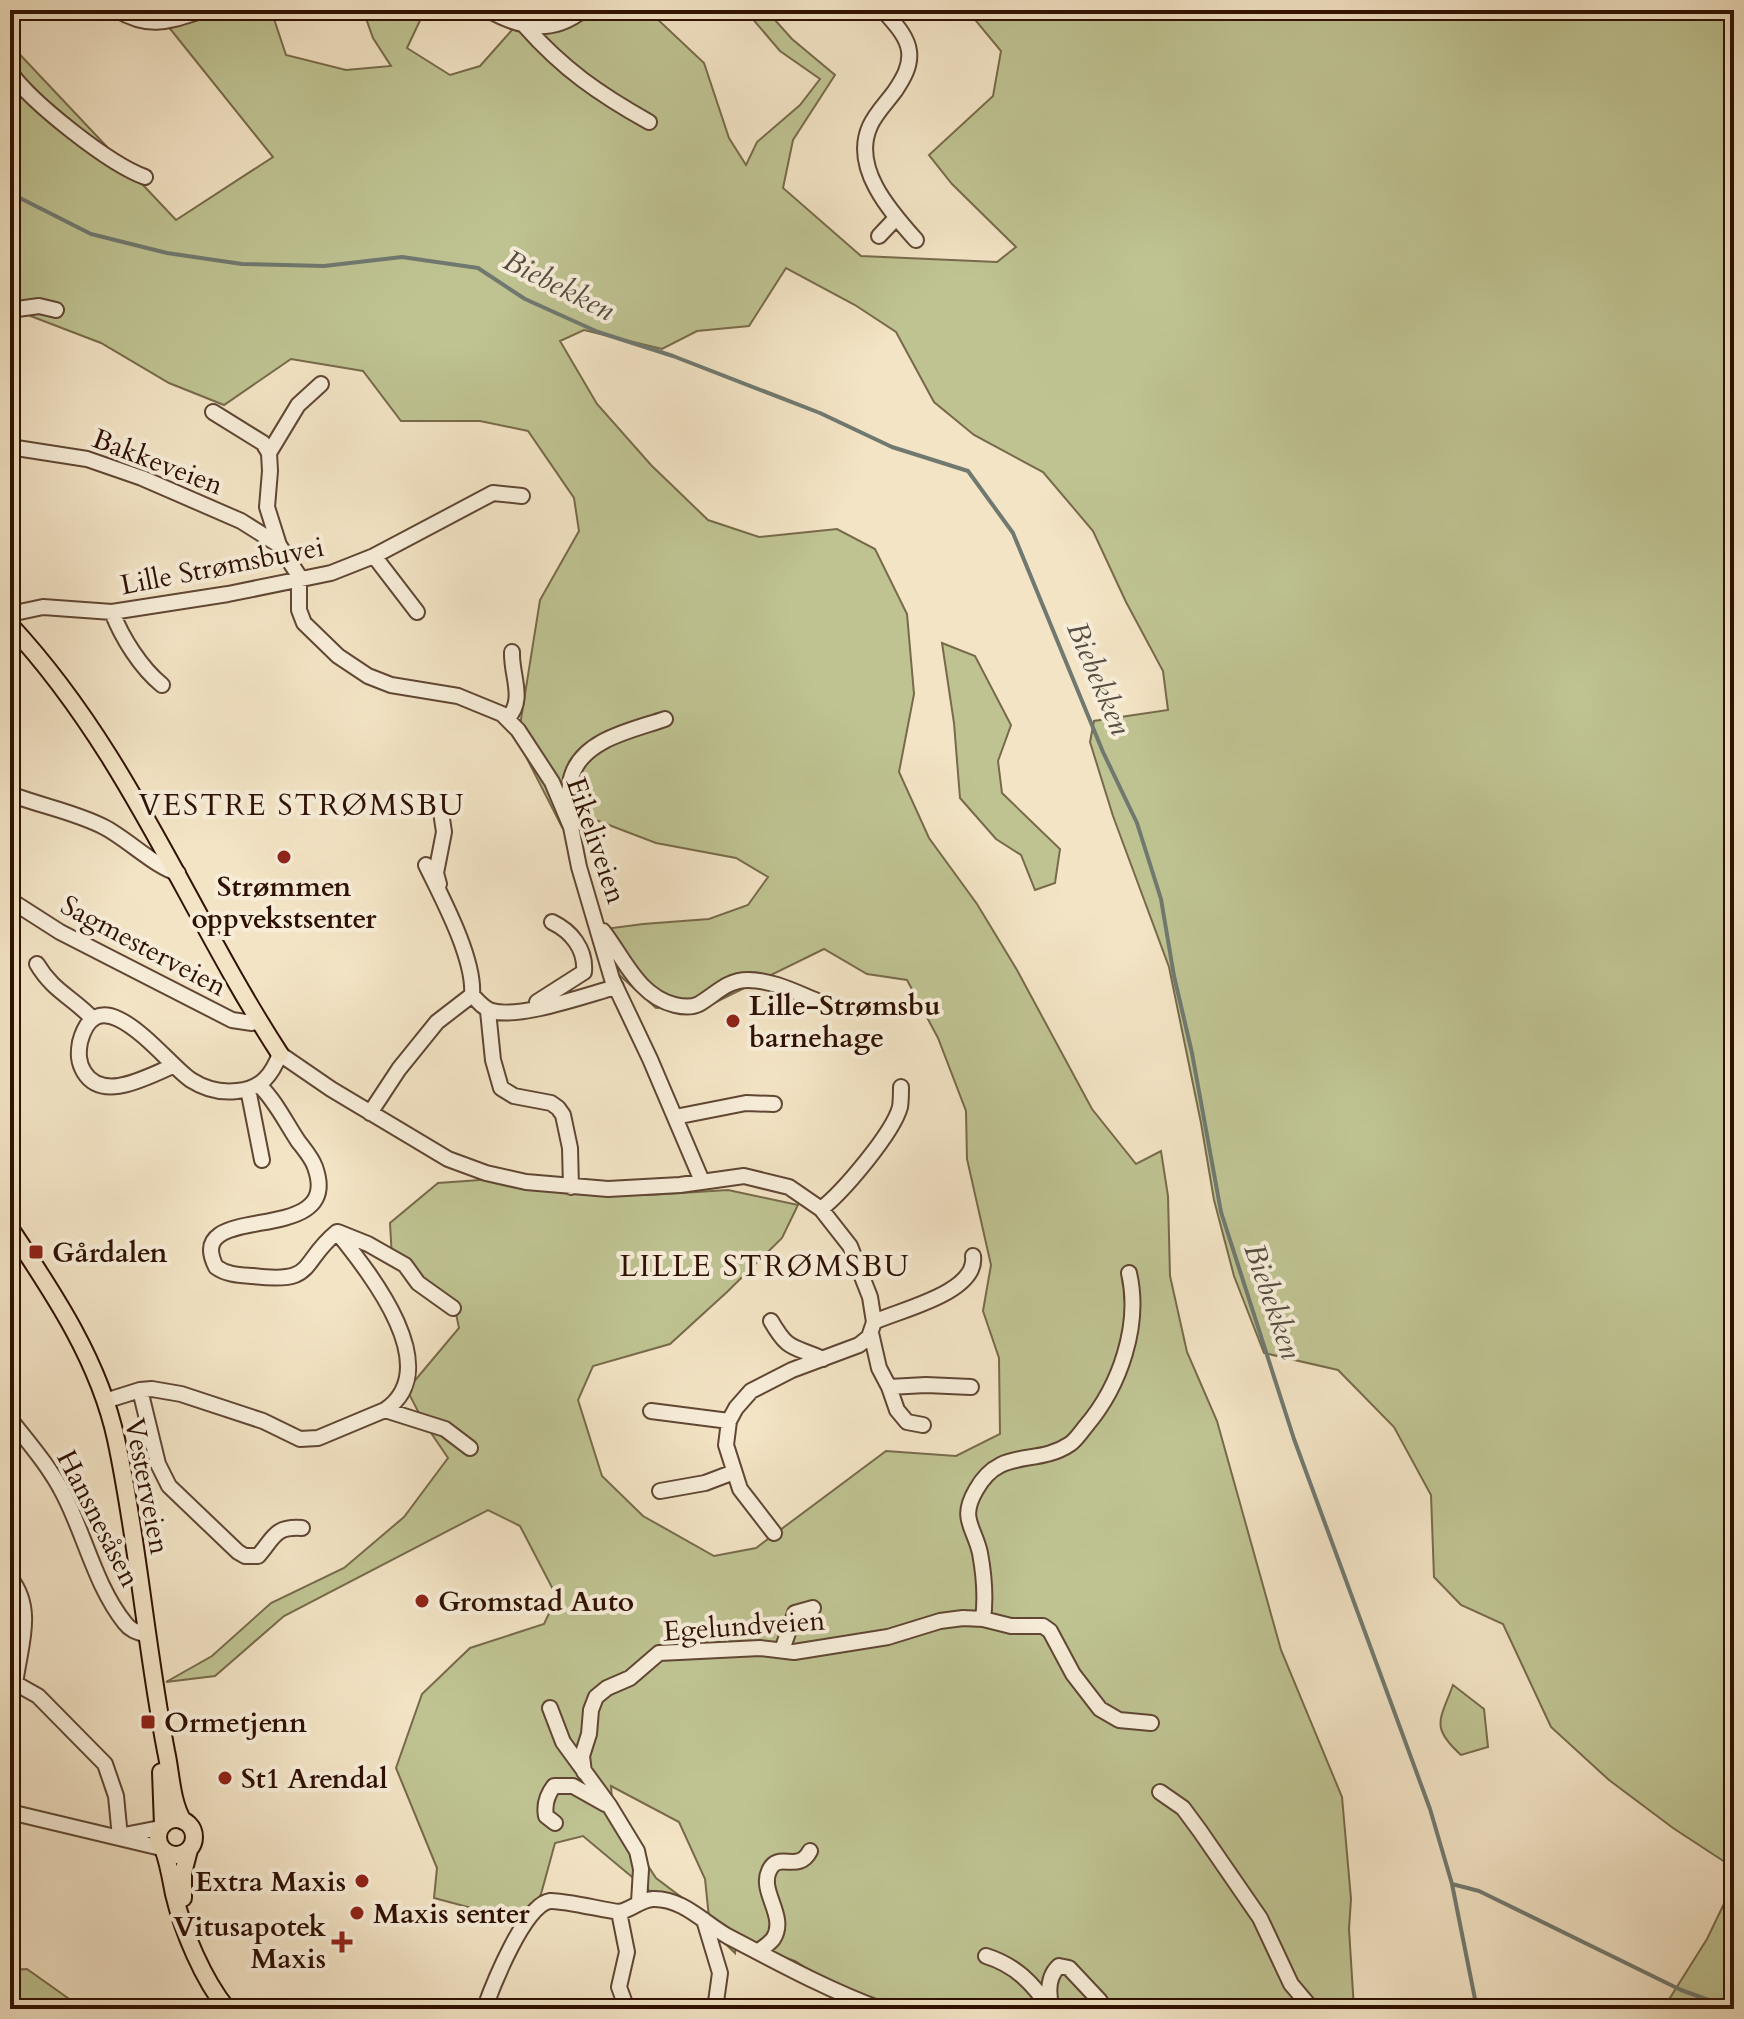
<svg xmlns="http://www.w3.org/2000/svg" width="1744" height="2019" font-family="Cardo,serif">
	<rect width="100%" height="100%" fill="#f3e4c5"/>
	<filter id="stains"><feTurbulence type="fractalNoise" baseFrequency=".0025" numOctaves="4"/><feColorMatrix values="0 0 0 0 .2 0 0 0 0 .09 0 0 0 0 .02 0 0 0 .5 -.17"/></filter>
	<radialGradient id="worn" r=".72"><stop offset=".6" stop-color="#630" stop-opacity="0"/><stop offset="1" stop-color="#630" stop-opacity=".3"/></radialGradient>
	<path fill="#bfc392" stroke="#776a4a" stroke-width="2" fill-rule="evenodd" d="M155 10H271L286 55 346 70 391 66 373 38 363 10H425L407 48 450 75 480 66 519 22 559 10H642L652 14 704 63 729 138 746 165 757 142 800 105 820 79 780 51 745 10H766L792 39 835 75 793 140 783 188 861 256 997 262 1016 247 952 184 929 155 993 96 1001 51 967 10H1734V1868L1673 1828 1609 1780 1551 1727 1503 1624 1461 1605 1434 1577 1431 1495 1394 1427 1338 1370 1264 1353 1234 1276 1214 1200 1201 1123 1169 967 1113 816 1090 742 1094 721 1168 710 1163 671 1126 602 1093 531 1043 472 974 435 934 402 896 332 855 305 786 268 749 326 697 331 662 349 584 330 560 341 597 404 651 465 708 520 759 537 837 529 875 549 907 614 914 694 899 772 929 838 977 904 1017 970 1092 1109 1136 1164 1161 1151 1168 1196 1170 1276 1187 1352 1217 1421 1281 1650 1342 1797 1351 1899 1349 1929 1354 2009H867L795 1961 736 1943 735 1953 711 1930 644 1887 583 1836 555 1843 541 1894 524 1922 434 1898 437 1868 396 1768 422 1694 470 1648 544 1624 557 1597 520 1526 488 1510 284 1616 215 1676 166 1682 212 1656 271 1603 344 1568 404 1517 448 1458 423 1421 407 1390 459 1328 455 1309 392 1259 390 1223 438 1183 494 1179 569 1194 648 1195 728 1190 798 1205 782 1238 727 1292 670 1344 593 1366 578 1400 602 1476 643 1516 714 1556 756 1548 886 1451 956 1456 1000 1434 999 1358 983 1311 991 1265 967 1159 966 1111 938 1038 907 980 867 974 824 949 710 1005 656 1008 608 965 597 930 643 924 709 919 748 905 768 877 736 858 656 843 580 814 562 827 520 745 521 719 540 600 579 531 574 498 528 431 480 421H401L363 371 291 359 224 405 169 383 101 343 28 315 10 317V44L176 220 273 157ZM611 1786 679 1822 705 1879 709 1918 656 1878 613 1812Z
		M942 643 975 656 1011 725 998 761 1002 793 1060 849 1055 883 1035 890 1021 855 996 839 960 798 954 723Z
		M1453 1685 1484 1709 1488 1747 1461 1755C1430 1727 1440 1720 1453 1685Z
		M1734 1883V2009H1663L1707 1939Z
		M27 1969 72 2001 78 2009H10V1970Z"/>
	<g fill="none" stroke-linecap="round" stroke-linejoin="round">
		<path stroke="#707970" stroke-width="4" d="M10 193 91 234 167 253 242 264 324 266 402 257 478 268 525 299 598 332 673 356 820 413 892 447 968 471 1013 533 1103 752 1137 823 1161 899 1174 976 1192 1053 1221 1212 1294 1439 1430 1809 1452 1884 1477 2009
			M1452 1884 1479 1891 1681 1990 1717 2003 1725 2009"/>
		<defs>
			<path id="minor" d="M117 10C151 30 169 21 204 10
				M488 10C520 28 552 35 583 10
				M883 10C893 22 907 35 909 51 911 66 903 79 895 91 887 102 875 114 870 126 851 168 891 212 916 240
				M525 26C563 69 599 94 649 122
				M10 72C32 103 109 164 145 177
				M879 236 896 218
				M10 310 39 306 56 310
				M213 412 263 443 269 453
				M10 447 87 459 142 478 241 521 279 545 299 576V610L304 623 338 656 368 676 391 685 458 696 502 714 518 730 552 782 571 827 579 867 612 979 650 1059 702 1181
				M279 545 267 507 270 471 269 453 298 405 321 384
				M374 556 417 612
				M112 612C122 638 141 668 162 685
				M10 614 43 607 112 612 228 594 331 573 374 556 493 493 522 496
				M507 719C526 700 511 676 512 652
				M10 794C41 806 75 812 104 827 126 838 158 869 178 873
				M572 819C571 805 567 789 572 775 584 739 633 730 665 719
				M426 865C442 898 475 959 472 995
				M439 884 436 873 444 832 441 812
				M10 900 60 932 232 1020 252 1023 258 1020
				M603 931C624 958 638 996 675 1005 683 1007 691 1008 699 1004 716 994 727 980 748 980 773 980 797 993 820 1002
				M37 964C53 991 72 997 93 1019
				M537 1002 584 972C586 949 571 931 552 922
				M488 1011 493 1060 501 1088 514 1096 551 1103 558 1108 563 1115 570 1148 571 1187
				M173 1066C148 1076 103 1103 84 1072 78 1062 78 1053 80 1042 99 970 167 1065 191 1080 205 1089 220 1093 237 1091 262 1089 272 1074 280 1054L331 1089 448 1159 486 1173 526 1182 608 1189 680 1185 744 1176 789 1187 821 1209 850 1246 870 1297 874 1322 869 1337 859 1345 792 1370 751 1391 736 1408 729 1421 726 1445 740 1489 774 1533
				M259 1085C275 1100 286 1123 298 1141 304 1149 312 1158 315 1167 345 1250 181 1198 216 1267 227 1275 240 1275 253 1276 317 1284 299 1263 337 1232
				M248 1089 262 1160
				M370 1113 399 1069 437 1022 472 995C478 1001 484 1009 492 1011 520 1019 586 995 616 987
				M675 1117 746 1103 774 1104
				M821 1209C843 1192 893 1133 900 1107 901 1101 901 1093 901 1087
				M338 1232 368 1244 405 1265 418 1283 453 1308
				M771 1321C789 1352 792 1345 823 1359
				M874 1322C899 1310 978 1293 973 1256
				M871 1333 879 1368 889 1387 926 1385 971 1387
				M889 1387 897 1410 907 1422 923 1425
				M140 1390 158 1464 169 1486 238 1552 245 1556H258C274 1538 274 1526 302 1528
				M105 1401 140 1390 152 1389 181 1394 263 1421 300 1439 318 1438 385 1410C447 1368 368 1271 337 1232
				M385 1410 445 1429 470 1448
				M651 1411 729 1421
				M10 1419C29 1443 50 1467 64 1495 85 1536 96 1587 125 1623 131 1631 138 1632 147 1635
				M660 1491 705 1483 734 1472
				M10 1578C36 1610 19 1648 15 1685
				M983 1619C986 1597 984 1575 980 1553 974 1526 959 1519 976 1490 1000 1446 1036 1467 1070 1444 1076 1440 1081 1432 1086 1426 1120 1386 1141 1325 1129 1273
				M782 1650 795 1613 813 1608
				M10 1685 22 1687 38 1696 105 1764 116 1796 120 1837
				M550 1708 563 1742 609 1805 637 1851 641 1869 639 1902
				M584 1772 582 1756 589 1734 591 1710 596 1697 607 1688 630 1678 659 1653 760 1648 794 1652 888 1637 940 1621 963 1618 983 1619 1011 1626H1043L1050 1631 1073 1674 1100 1709 1119 1720 1151 1723
				M1160 1792 1183 1808 1200 1831 1260 1918 1291 1984 1312 2009
				M10 1812 161 1848
				M555 1823 546 1816C544 1805 547 1795 554 1786H573L605 1804
				M124 1835 160 1828
				M619 1912 627 1952 619 1987 627 2009
				M704 1920 720 1973 715 2009
				M759 1951C764 1947 770 1943 773 1939 788 1917 759 1892 769 1871 778 1850 798 1874 810 1851
				M986 1956C1015 1965 1033 1983 1050 2009
				M485 2007C493 1985 525 1904 550 1901 562 1900 603 1910 619 1912 632 1910 639 1900 653 1899 683 1898 705 1924 729 1937 779 1963 828 1990 880 2009
				M1052 2009C1048 1994 1047 1977 1059 1966L1069 1968 1100 2001"/>
			<path id="major" d="M10 625C129 753 187 911 280 1054
				M10 1228C54 1294 99 1361 116 1439 138 1542 146 1647 166 1751 171 1773 171 1801 183 1821
				M161 1772 163 1825
				M158 1837a18 18 0 1 1 36 0a18 18 0 1 1-36 0Z
				M164 1851C169 1865 171 1879 174 1894 183 1932 203 1979 227 2009
				M183 1898V1873L189 1850"/>
		</defs>
		<use href="#minor" stroke="#604633" stroke-width="18"/>
		<use href="#major" stroke="#2f1102" stroke-width="20"/>
		<use href="#minor" stroke="#f7edd9" stroke-width="14"/>
		<use href="#major" stroke="#f3e4c5" stroke-width="16"/>
	</g>
	<g fill="#8f2418" stroke="#f7edd9" stroke-width="3">
		<circle cx="284" cy="857" r="8"/>
		<circle cx="733" cy="1021" r="8"/>
		<rect x="28" y="1244" width="16" height="16" rx="4"/>
		<circle cx="422" cy="1601" r="8"/>
		<rect x="140" y="1714" width="16" height="16" rx="4"/>
		<circle cx="225" cy="1778" r="8"/>
		<circle cx="362" cy="1881" r="8"/>
		<circle cx="357" cy="1913" r="8"/>
		<path d="M338 1930h8v8h8v8h-8v8h-8v-8h-8v-8h8z"/>
	</g>
	<g text-anchor="middle" stroke-width="8" stroke-linejoin="round" paint-order="stroke">
		<g font-size="28" fill="#2f1102" stroke="#f7edd9">
			<text transform="translate(158 461) rotate(21)" y="10">Bakkeveien</text>
			<text transform="translate(222 565) rotate(-11)" y="10">Lille Strømsbuvei</text>
			<text transform="translate(597 840) rotate(71)" y="10">Eikeliveien</text>
			<text transform="translate(144 945) rotate(28)" y="10">Sagmesterveien</text>
			<text transform="translate(148 1486) rotate(79)" y="10">Vesterveien</text>
			<text transform="translate(99 1518) rotate(63)" y="10">Hansnesåsen</text>
			<text transform="translate(744 1625) rotate(-4)" y="10">Egelundveien</text>
		</g>
		<g font-size="28" font-weight="bold" fill="#2f1102" stroke="#f7edd9" text-anchor="start">
			<text x="284" y="896" text-anchor="middle">Strømmen<tspan x="284" dy="32">oppvekstsenter</tspan></text>
			<text x="749" y="1015">Lille-Strømsbu<tspan x="749" dy="32">barnehage</tspan></text>
			<text x="52" y="1262">Gårdalen</text>
			<text x="438" y="1611">Gromstad Auto</text>
			<text x="164" y="1732">Ormetjenn</text>
			<text x="241" y="1788">St1 Arendal</text>
			<text x="346" y="1891" text-anchor="end">Extra Maxis</text>
			<text x="373" y="1923">Maxis senter</text>
			<text x="326" y="1936" text-anchor="end">Vitusapotek<tspan x="326" dy="32">Maxis</tspan></text>
		</g>
		<g font-size="30" font-style="italic" fill="#554e42" stroke="#f7edd9">
			<text transform="translate(559 285) rotate(27)" y="10">Biebekken</text>
			<text transform="translate(1099 678) rotate(67)" y="10">Biebekken</text>
			<text transform="translate(1273 1301) rotate(71)" y="10">Biebekken</text>
		</g>
		<g font-size="30" letter-spacing="2" fill="#2f1102" stroke="#f7edd9">
			<text x="302" y="815">VESTRE STRØMSBU</text>
			<text x="765" y="1276">LILLE STRØMSBU</text>
		</g>
	</g>
	<rect width="1744" height="2019" fill="none" stroke="#f3e4c5" stroke-width="40"/>
	<rect x="12" y="12" width="1720" height="1995" fill="none" stroke="#2f1102" stroke-width="4"/>
	<rect x="20" y="20" width="1704" height="1979" fill="none" stroke="#2f1102" stroke-width="2"/>
	<rect width="100%" height="100%" filter="url(#stains)"/>
	<rect width="100%" height="100%" fill="url(#worn)"/>
</svg>
